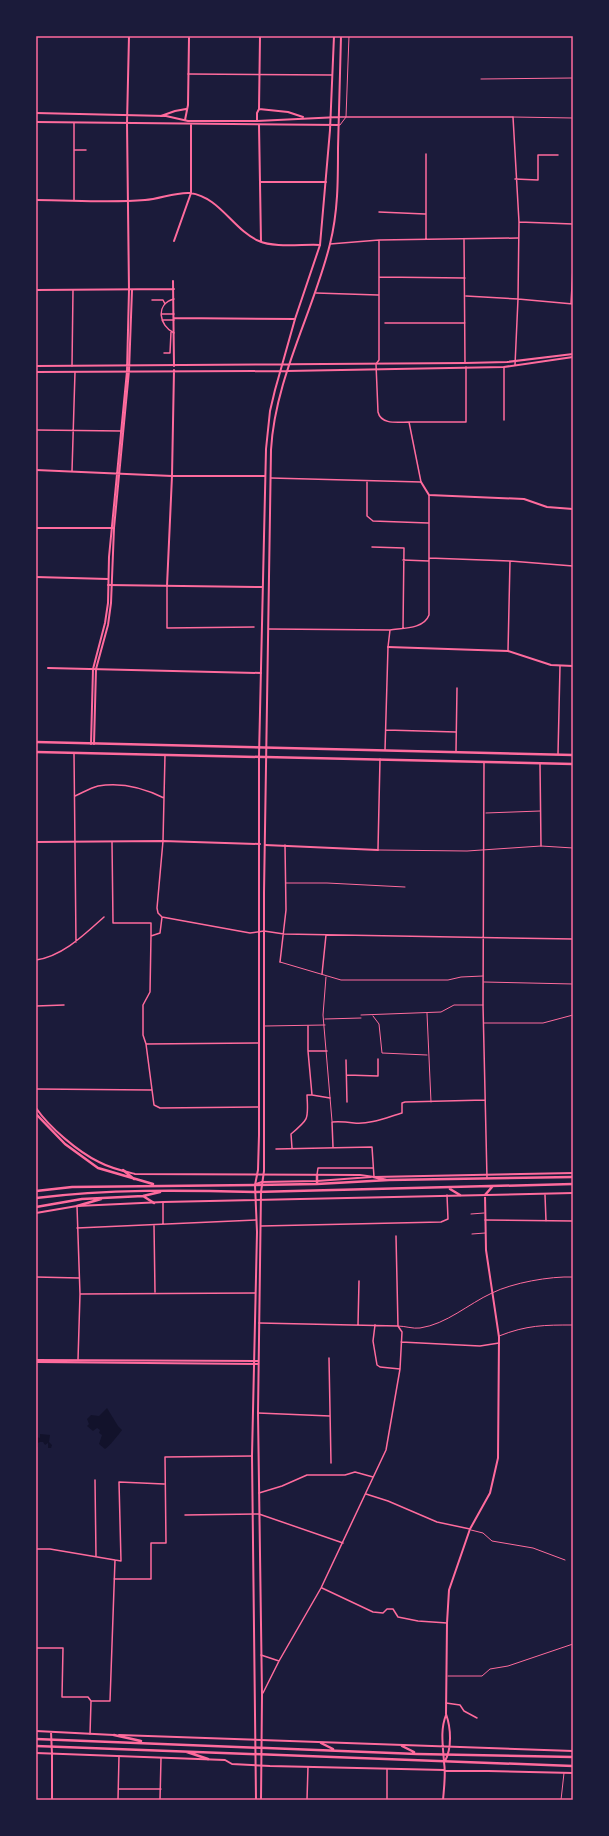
<svg xmlns="http://www.w3.org/2000/svg" width="609" height="1836" font-family="'Asap Condensed',sans-serif">
	<rect width="100%" height="100%" fill="#1b1b3a"/>
	<path fill="#12122b" d="M107 1408 118 1426 122 1430C119 1434 109 1447 105 1449L99 1444 102 1435 99 1433 100 1430 97 1428 93 1431 87 1426 89 1424 87 1419 91 1415 99 1416Z
		M40 1434 50 1435 49 1442 52 1445 51 1448H48V1443L45 1445 43 1442H40L38 1443V1447H36V1437L40 1438Z"/>
	<g fill="none" stroke-linecap="round" stroke-linejoin="round">
		<path stroke="#ff6b9d" stroke-width="1" d="M481 79 573 78
			M513 117 573 118
			M340 125 346 117 349 36
			M486 813 540 811
			M378 850 467 851 541 846 573 848
			M286 883H327L405 887
			M280 962 341 980H448L461 977 483 976
			M326 977 323 1015 332 1121
			M484 982 573 984
			M427 1013 431 1102
			M361 1015 441 1012 454 1005H483
			M373 1016 379 1024 382 1053 427 1055
			M325 1019 361 1018
			M484 1023H543L573 1015
			M265 1026 325 1025
			M471 1214 484 1213
			M472 1234 485 1233
			M398 1326C405 1326 413 1329 420 1328 447 1324 468 1304 492 1293 512 1283 550 1276 573 1277
			M499 1336C527 1325 544 1325 573 1325
			M471 1530 483 1533 492 1541 533 1548 565 1560
			M448 1676H482L490 1669 508 1666 573 1644
			M561 1800 564 1773"/>
		<path stroke="#ff6b9d" stroke-width="1.5" d="M415 36H466
			M188 74 332 75
			M339 117H513L519 222 518 299 515 365
			M74 123V200
			M74 150H86
			M515 179 538 180V155H558
			M379 212 425 214
			M519 222 573 224
			M426 239V154
			M464 240 465 363
			M330 244 379 240 518 238
			M379 277 465 278
			M316 293 378 295
			M466 296 518 299 573 304
			M174 299C155 304 159 326 174 333
			M152 300H163L165 304
			M571 304 573 268
			M162 314H174
			M162 320H174
			M385 323H465
			M164 353H170L171 332
			M72 366 73 290
			M504 367V420
			M409 422H466V367
			M36 430 122 431
			M72 471 75 372
			M271 478 421 482 409 422C398 422 381 425 378 412L376 364 379 360V240
			M367 481V516L373 521 428 523
			M372 547 404 548 403 628
			M429 558 510 561 573 566
			M403 560 429 561
			M167 586V628L254 627
			M269 629 390 630 388 647 385 750
			M390 630C403 628 424 629 429 615V495
			M508 651 510 561
			M386 730 456 732
			M456 751 457 688
			M74 753 76 942
			M558 754 560 666
			M165 755 163 841 157 908 158 913 162 917 250 933 264 931 284 934 573 939
			M484 762 483 1005 487 1178
			M540 764 541 846
			M75 796C82 793 90 788 98 786 121 782 144 788 164 798
			M112 842 113 923H151V936L160 933 162 917
			M378 849 380 759
			M151 936 150 992 143 1005V1035L146 1044 154 1105 160 1108 258 1107
			M36 960C63 956 85 934 104 917
			M280 962 286 910 285 845
			M322 974 326 935
			M36 1006 64 1005
			M308 1026V1051L312 1095 330 1098
			M146 1044 259 1043
			M309 1051H327
			M346 1060 347 1102
			M347 1075 378 1076V1059
			M36 1089 151 1090
			M333 1147 332 1122C340 1121 347 1122 354 1123 369 1125 388 1117 402 1113V1103L405 1102 485 1100
			M292 1148 291 1134C310 1118 308 1119 307 1095H312
			M276 1149 372 1147 374 1177
			M317 1175 318 1168H373
			M545 1195 546 1221
			M163 1202V1224
			M77 1206 80 1294 78 1360
			M485 1220 573 1221
			M154 1225 155 1292
			M261 1226 441 1222 448 1219 447 1195
			M77 1228 256 1220
			M396 1236 398 1326
			M36 1277 79 1278
			M80 1294 255 1293
			M259 1323 398 1326
			M358 1325 359 1281
			M375 1325 373 1341 377 1365 380 1367 400 1369
			M401 1342 480 1346 499 1343
			M329 1358 331 1463
			M258 1413 330 1416
			M95 1480 96 1556
			M259 1493 282 1486 307 1475H345L355 1472 373 1477
			M366 1494 388 1501 437 1522 470 1529
			M185 1515 259 1514 343 1543
			M36 1549H50L115 1560 110 1701H91
			M115 1560 121 1561 119 1482 164 1484
			M114 1579H151V1543H166L165 1457 252 1456
			M322 1588 373 1612 383 1613 387 1609H393L398 1617 418 1621 447 1623
			M36 1648H63L62 1697H88L91 1701 90 1734
			M261 1655 279 1661
			M263 1693 279 1661 321 1588 386 1450 400 1369 402 1332 398 1326
			M446 1703 460 1705 464 1711 477 1718
			M119 1789H161
			M118 1800 119 1756
			M160 1800 161 1758
			M307 1800 308 1767
			M387 1800V1769"/>
		<path stroke="#ff6b9d" stroke-width="2" d="M70 36H260
			M259 109 288 112 303 117
			M161 116 175 111 186 109
			M185 120 188 105 189 38
			M257 121V113L259 109 260 36
			M259 125 261 242
			M260 182H326
			M36 200C72 200 109 203 145 200 160 199 175 192 190 193 220 197 233 230 259 241 274 248 303 244 320 245
			M174 241 191 193V125
			M173 281 174 366
			M36 290 174 289
			M174 318 295 319
			M421 482 429 495 524 499 547 507 573 509
			M36 528H113
			M36 577 108 579
			M108 585 262 587
			M388 647 508 651 551 665 573 666
			M48 668 261 673
			M36 842 163 841 260 844
			M265 845 378 850
			M36 1108C49 1127 78 1152 99 1162 110 1168 123 1171 135 1174L360 1175 374 1177 573 1173
			M256 1184 262 1182 317 1181 371 1177
			M36 1213 77 1206 163 1202 573 1193
			M36 1360 258 1361
			M36 1362 258 1364
			M36 1731 114 1735
			M51 1732 52 1754
			M119 1735 573 1751
			M36 1753 225 1760 232 1764 270 1766 573 1773
			M445 1761C452 1748 451 1728 446 1714L447 1623 449 1590 470 1529 490 1493 498 1458 499 1337 486 1250 485 1195
			M443 1800C444 1788 446 1774 444 1762 443 1746 440 1730 446 1715"/>
		<path stroke="#ff6b9d" stroke-width="2" d="M36 113 166 116 188 121H257L339 117
			M36 122 339 125
			M36 366 465 363 507 362 573 354
			M36 372 287 371 504 367 573 357
			M36 470 172 476H264
			M167 586 172 476 174 370
			M91 744 93 669 105 623 108 603 109 557 127 371 129 290 127 123 129 36
			M94 744 96 669 108 625 111 603 114 528 129 371 132 290
			M52 1800V1754
			M256 1800 252 1456 257 1232 255 1185 258 1170 259 1135V756L266 449 270 411 275 390 295 319 320 245 330 130 334 36
			M261 1800 262 1695 258 1413 261 1192 264 1171V893L271 450C275 378 313 313 330 244 338 212 338 181 338 148 339 111 340 73 341 36"/>
		<path stroke="#ff6b9d" stroke-width="2.5" d="M374 1177 386 1180
			M317 1184V1175
			M255 1185 317 1184 389 1180 573 1177
			M450 1189 460 1195
			M255 1192 573 1184
			M485 1195 492 1187
			M114 1735 141 1741
			M36 1739 417 1754 573 1757
			M321 1743 333 1749
			M36 1746 573 1766
			M402 1746 414 1752
			M187 1752 208 1759"/>
		<path stroke="#ff6b9d" stroke-width="2.5" d="M36 742 573 755
			M36 752 573 764
			M36 1114 65 1144 98 1168 153 1184
			M123 1170 134 1179
			M36 1191 72 1187 255 1185
			M143 1196 154 1203
			M36 1198C108 1189 182 1190 255 1192
			M77 1206 101 1199
			M36 1207 82 1199 143 1196 160 1192"/>
	</g>
	<rect width="609" height="1836" fill="none" stroke="#1b1b3a" stroke-width="74"/>
	<rect x="37" y="37" width="535" height="1762" fill="none" stroke="#ff6b9d" stroke-width="1.5"/>
</svg>
